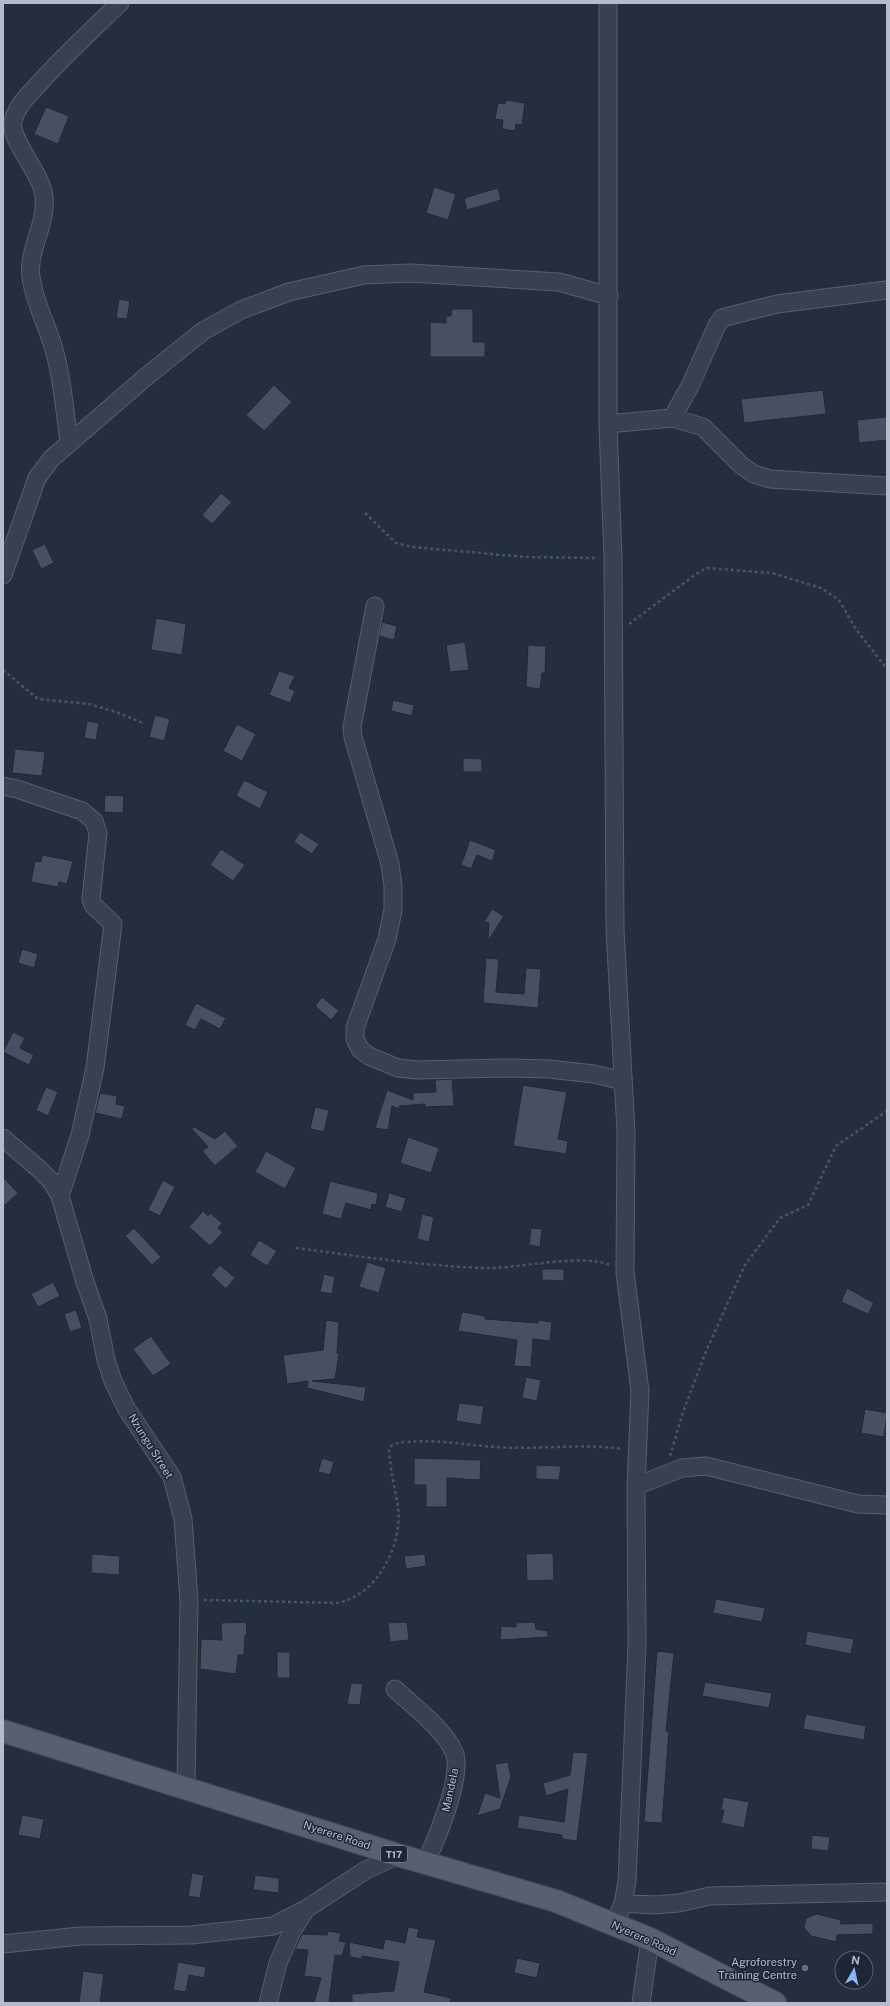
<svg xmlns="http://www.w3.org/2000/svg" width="890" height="2006" font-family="'Public Sans',sans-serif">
	<rect width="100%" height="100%" fill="#242f3e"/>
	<path fill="#455162" stroke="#1f2835" d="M506 100 525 103 522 125 516 124 515 131 502 129 503 120 495 119 498 103 505 104Z
		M46 107 69 116 58 144 34 134Z
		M434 187 456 194 448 220 426 213Z
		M498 188 501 200 467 210 464 198Z
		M119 299 130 301 127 319 116 318Z
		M452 309H473V342H485V357H430V322L446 323V316H451Z
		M274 385 292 402 264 431 246 415Z
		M823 390 826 414 744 423 741 399Z
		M887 417V440L859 443 857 420Z
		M221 493 232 502 212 524 202 515Z
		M45 544 54 563 41 569 32 550Z
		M156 618 186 624 182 655 151 650Z
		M382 622 397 626 394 640 379 636Z
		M465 642 469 670 450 672 446 645Z
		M528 645 546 646 545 673H542L540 689 526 687Z
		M279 671 295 676 289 688 295 691 290 703 269 695Z
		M393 700 414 705 412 716 391 711Z
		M155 715 170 719 164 741 149 737Z
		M87 721 99 723 96 740 84 738Z
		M237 724 256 734 242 761 223 751Z
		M15 749 45 752 42 776 12 773Z
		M463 758 482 759V772H463Z
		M244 780 268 792 260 809 236 796Z
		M105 795 124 796 123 813 104 812Z
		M300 832 319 844 312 854 294 842Z
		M470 840 496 850 492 861 477 855 471 869 461 865Z
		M221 849 245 865 233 881 210 865Z
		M42 855 73 861 67 884 59 882 58 887 31 882 35 861 41 862Z
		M492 909 504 916 488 941 489 923 484 922Z
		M22 949 38 954 34 968 18 963Z
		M486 958 499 959 496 992 524 994 526 968 541 969 538 1008 483 1003Z
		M322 997 339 1011 331 1020 315 1006Z
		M196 1003 226 1018 220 1029 201 1019 195 1030 185 1025Z
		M13 1032 25 1038 20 1048 34 1055 29 1065 3 1052Z
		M452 1079 454 1106 425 1107V1104L399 1106V1109L392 1106 388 1130 375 1128 387 1090 413 1100V1093L436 1092 435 1080Z
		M523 1085 567 1092 558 1139 568 1141 566 1154 513 1146Z
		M46 1087 58 1092 48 1116 36 1110Z
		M100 1093 117 1096 116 1104 125 1106 122 1119 95 1113Z
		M315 1107 329 1110 324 1132 310 1129Z
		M194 1127 215 1139 225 1131 238 1146 215 1166 202 1151 208 1147 192 1129Z
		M408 1137 439 1148 431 1173 400 1163Z
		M266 1151 296 1168 285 1189 255 1172Z
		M3 1177 18 1193 3 1207Z
		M163 1180 175 1187 160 1216 148 1210Z
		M330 1181 378 1193 376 1205 372 1204 371 1210 346 1203 341 1219 322 1214Z
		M389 1193 406 1198 402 1212 385 1207Z
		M203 1211 208 1216 210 1213 222 1223 218 1228 223 1232 210 1246 189 1227Z
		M422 1214 434 1217 429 1242 417 1239Z
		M134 1228 161 1257 152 1265 125 1236Z
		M531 1228 542 1229 540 1247 529 1245Z
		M259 1240 277 1251 267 1266 250 1255Z
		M367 1262 386 1268 379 1293 359 1287Z
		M220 1265 235 1278 226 1289 211 1275Z
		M542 1269H564V1281L542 1280Z
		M324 1274 335 1277 332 1294 320 1292Z
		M53 1282 60 1296 38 1307 31 1294Z
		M847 1288 874 1303 868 1314 841 1302Z
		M76 1310 82 1328 70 1332 64 1314Z
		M462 1312 485 1316V1319L538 1323V1320L552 1322 550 1341 533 1339 531 1367 514 1366 517 1340 458 1331Z
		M326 1320 339 1322 337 1353 339 1354 335 1379 312 1381 366 1387 364 1402 307 1388 308 1381 287 1384 283 1355 323 1350Z
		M151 1336 171 1364 153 1376 133 1349Z
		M526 1377 541 1380 537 1401 522 1398Z
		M459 1403 484 1406 481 1425 456 1421Z
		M865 1409 887 1413 884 1437 861 1433Z
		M322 1458 334 1462 330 1475 318 1472Z
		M414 1458 481 1460 480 1480 447 1478V1507H426V1485H414Z
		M536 1465 561 1466 559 1480 536 1479Z
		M553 1553 554 1580 527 1581 526 1554Z
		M92 1554 120 1556 119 1575 91 1573Z
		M425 1554 426 1566 406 1569 404 1556Z
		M716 1599 765 1608 762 1622 713 1613Z
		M246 1622 247 1635H245L244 1655H238L236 1674 200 1669 201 1639 222 1640 221 1623Z
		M407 1622 409 1640 390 1642 388 1623Z
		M535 1622 536 1629 548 1631V1637L500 1640 501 1626 516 1627V1623Z
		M807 1631 854 1639 851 1654 805 1645Z
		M657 1651 674 1653 666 1731H669L662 1823 644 1822Z
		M277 1652H290V1678H277Z
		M705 1682 772 1693 769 1708 702 1696Z
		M351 1683 363 1684 360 1705 347 1704Z
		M806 1714 866 1726 864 1740 803 1729Z
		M573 1752 588 1753 577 1841 562 1839V1835L517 1828 519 1815 564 1822 568 1789 546 1796 543 1783 570 1775Z
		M508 1762 511 1777 500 1809 477 1816 485 1793 500 1798 495 1764Z
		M723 1797 749 1802 744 1828 721 1823 724 1810H721Z
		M22 1815 44 1819 40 1839 18 1835Z
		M812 1835 830 1837 828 1851 811 1849Z
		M192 1873 204 1875 200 1898 188 1896Z
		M255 1875 279 1878V1893L253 1890Z
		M817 1914 841 1920 840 1924 873 1923V1934L837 1935 836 1942 811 1936 804 1928 806 1918Z
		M408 1927 419 1929 417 1937 436 1940 424 1992 451 1998 450 2003H352V1994L394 1991 399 1962 362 1956 361 1959 350 1957 349 1942 383 1949 385 1939 405 1943Z
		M328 1931 341 1933 339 1941 346 1942 342 1956 335 1955 329 2003H314L321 1978 304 1976 308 1950 295 1949 302 1934 327 1935Z
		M517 1958 540 1963 537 1978 514 1973Z
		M178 1962 206 1967 204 1978 189 1975 186 1992 173 1990Z
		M83 1971 104 1974 100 2003H79Z"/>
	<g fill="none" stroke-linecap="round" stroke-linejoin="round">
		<defs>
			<path id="street" d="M608 3V424L613 558 615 929 626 1132 625 1272 640 1391 636 1486 637 1645 627 1882 623 1903 615 1924
				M672 418 690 386 717 325 722 318 777 304 887 290
				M608 424 672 418 703 427 741 465 754 474 770 479 887 486
				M69 441C64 407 62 370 50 337 43 317 34 299 31 277 27 248 50 221 43 191 39 171 9 139 13 121 18 102 33 91 45 77 69 51 95 27 120 3
				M3 575 37 478 51 459 147 376 203 331 241 310 289 292 364 275 410 273 559 282 609 296
				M375 606 352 727 353 737 390 864 393 886V910L387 939 355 1028V1039L360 1049 369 1056 398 1068 417 1070 504 1068 549 1069 594 1074 623 1081
				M3 786 17 789 82 811 94 821 98 833 91 899 93 905 113 924 95 1068 80 1135 60 1196
				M3 1138 39 1169 51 1181 60 1196 85 1282 98 1319 106 1360 113 1381 126 1408 172 1477 183 1519 189 1600 186 1787
				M636 1486 682 1468 706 1466 858 1504 887 1505
				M395 1689C413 1706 444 1729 454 1752 464 1774 436 1841 425 1863
				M623 1903 654 1905 679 1903 710 1896 887 1892
				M3 1944 80 1936 191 1935 273 1926 306 1909 366 1870 398 1855
				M268 2003 278 1963 292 1931 306 1909
				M641 2003 650 1939"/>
			<path id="primary" d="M3 1731 398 1855 556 1901 650 1939 775 2003"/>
		</defs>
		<use href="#street" stroke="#565f6c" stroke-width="19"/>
		<use href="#primary" stroke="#414a57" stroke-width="24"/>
		<path stroke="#44595c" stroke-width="2.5" stroke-dasharray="3 3" stroke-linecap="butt" d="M365 513 396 543 412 547 525 557 598 558
			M629 624 696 574 707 568 772 573 821 588 839 600 855 628 887 669
			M3 670 38 699 89 704 116 712 143 723
			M296 1248C359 1256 421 1266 484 1268 517 1269 582 1253 610 1265
			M670 1456 683 1412 707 1349 745 1265 780 1218 808 1205 836 1146 887 1111
			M204 1600 337 1603C377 1596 403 1545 398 1507 395 1488 390 1469 389 1449 392 1443 401 1442 408 1442 437 1439 466 1445 496 1447 538 1450 581 1443 623 1449"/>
		<use href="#street" stroke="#38414e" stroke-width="17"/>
		<use href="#primary" stroke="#56606e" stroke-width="22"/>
	</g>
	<circle fill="#5c6f8a" stroke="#1d2633" stroke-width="1.5" cx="805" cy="1968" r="4"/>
	<g text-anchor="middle" stroke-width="3" stroke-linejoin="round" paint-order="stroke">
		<rect fill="#1d2633" stroke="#878f9c" stroke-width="1" x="381" y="1846" width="26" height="16" rx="3"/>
		<g font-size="10" font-weight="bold" fill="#b4bcc9">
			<text x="394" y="1858">T17</text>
		</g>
		<g font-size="11" fill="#b4bcc9" stroke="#1d2633">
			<text transform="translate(151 1446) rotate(58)" y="4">Nzungu Street</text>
			<text transform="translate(450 1790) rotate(-78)" y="4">Mandela</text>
			<text transform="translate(337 1835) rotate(18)" y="4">Nyerere Road</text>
			<text transform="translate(644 1938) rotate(24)" y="4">Nyerere Road</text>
		</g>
		<g font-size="11" fill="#b4bcc9" stroke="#1d2633" text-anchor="end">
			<text x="797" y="1966">Agroforestry<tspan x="797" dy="13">Training Centre</tspan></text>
		</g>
	</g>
	<rect width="890" height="2006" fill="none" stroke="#b4bcc9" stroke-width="8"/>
	<g transform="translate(854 1970) rotate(9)"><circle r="19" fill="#1d2633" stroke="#59626f"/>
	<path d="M0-3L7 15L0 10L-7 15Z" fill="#8ab4f8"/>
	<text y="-6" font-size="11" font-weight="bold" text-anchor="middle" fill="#b4bcc9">N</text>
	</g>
</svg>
